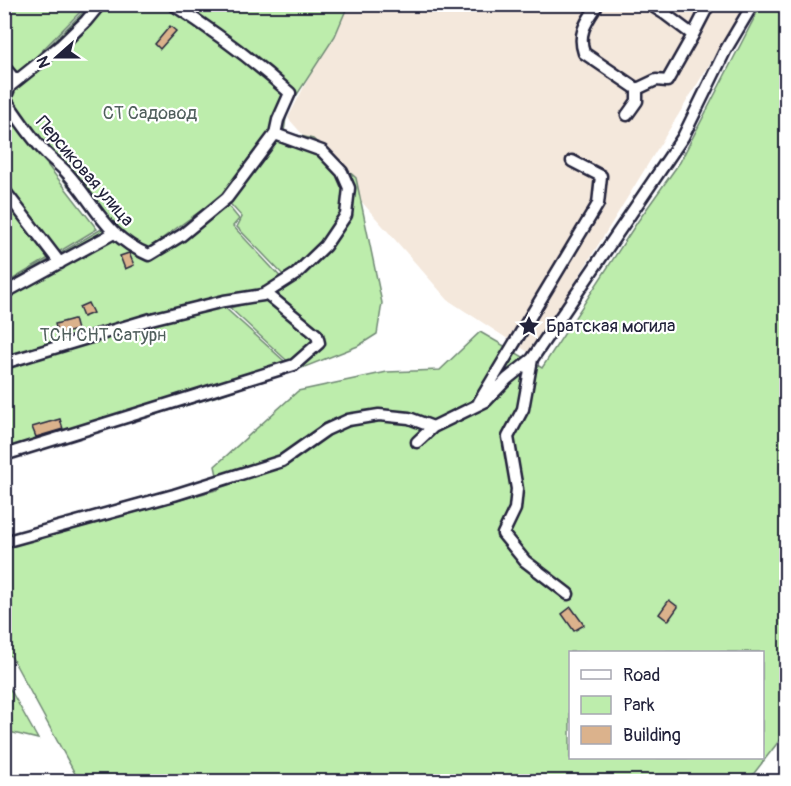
<svg xmlns="http://www.w3.org/2000/svg" width="791" height="786" font-family="Pangolin,sans-serif">
	<rect width="100%" height="100%" fill="#fff"/>
	<filter id="ink" filterUnits="userSpaceOnUse"><feTurbulence type="fractalNoise" baseFrequency=".0167" numOctaves="2"/><feDisplacementMap in="SourceGraphic" scale="12" xChannelSelector="R" yChannelSelector="G"/><feConvolveMatrix kernelMatrix="1 2 1 2 8 2 1 2 1" color-interpolation-filters="sRGB"/></filter>
	<g filter="url(#ink)">
		<path fill="#f4e8dc" d="M346 5H746L531 354 448 300 288 118Z"/>
		<path fill="#bdedac" stroke="#708874" stroke-width="1.5" fill-rule="evenodd" d="M5 5H87L5 88Z
			M90 5H348L335 36 287 110 284 132 313 139 356 178 382 303 377 334 358 346 297 370 230 308 265 299 291 283 237 227 242 217 224 197 213 202 146 250 113 225 68 186 5 103 4 91Z
			M761 5H786V732L748 781H79L11 656 5 654V548L220 489 215 466 298 391 387 372 440 370 480 332 542 368 638 221 680 162ZM570 652H762V758H570Z
			M4 109 97 229 5 284H4Z
			M226 203 239 219 233 226 286 283 222 305 293 369 221 395 5 460 4 286 105 227 149 256Z
			M5 680 38 739 5 731Z"/>
		<path fill="#dbb28c" stroke="#22223b" stroke-width="1.5" d="M170 26 176 31 160 49 155 44Z
			M129 253 134 265 125 269 120 256Z
			M88 303 93 313 83 317 79 307Z
			M74 319 77 330 58 335 55 324Z
			M60 419 63 429 36 437 32 427Z
			M669 600 678 607 668 621 659 614Z
			M571 607 584 625 574 631 562 614Z"/>
		<g fill="none" stroke-linecap="round" stroke-linejoin="round">
			<defs>
				<path id="minor" d="M100 4 86 21 60 46 10 86 5 99C17 116 29 135 44 151 51 159 61 166 68 174 97 207 105 236 149 255L182 235 227 198 275 134 278 120 290 93C253 60 214 31 172 4
					M598 4C587 21 577 33 584 53L637 89
					M649 4 665 14
					M670 4 665 14 693 35 709 4
					M4 67 16 81
					M627 115 637 101V89L656 80 667 81 693 35
					M4 190 60 263
					M4 293 114 233
					M532 359 523 409 508 437 517 489 515 509 503 534 525 561 568 594
					M4 363 151 319 224 301 263 295 296 274 325 246 346 215 349 188 342 172 322 151 275 134
					M479 402 598 204 601 176 572 161
					M417 442 433 427 486 401 507 379 532 359 683 137 725 51 753 4
					M4 455 294 365 319 343 317 335 266 293
					M4 542 174 495 282 461 326 430 348 420 379 415 409 418 433 427"/>
			</defs>
			<use href="#minor" stroke="#22223b" stroke-width="15"/>
			<use href="#minor" stroke="#fff" stroke-width="10"/>
		</g>
	</g>
	<defs>
		<symbol id="sight-bare" viewBox="-9 -9 18 18"><path d="M0-6L1.8-2.2L6-1.7L2.9 1.2L3.7 5.4L0 3.3L-3.7 5.4L-2.9 1.2L-6-1.7L-1.8-2.2Z" fill="#22223b" stroke="#fff" stroke-width="2.5" paint-order="stroke"/></symbol>
	</defs>
	<g fill-rule="evenodd">
		<use href="#sight-bare" x="514" y="311" width="30" height="30"/>
	</g>
	<g text-anchor="middle" stroke-width="4.5" stroke-linejoin="round" paint-order="stroke">
		<g font-size="18" fill="#505f5d" stroke="#fff">
			<text x="150" y="119">СТ Садовод</text>
			<text x="103" y="341">ТСН СНТ Сатурн</text>
		</g>
		<g font-size="18" fill="#22223b" stroke="#fff">
			<text transform="translate(85 171) rotate(49)" y="6">Персиковая улица</text>
		</g>
		<g font-size="18" fill="#22223b" stroke="#fff" text-anchor="start">
			<text x="546" y="332">Братская могила</text>
		</g>
	</g>
	<rect width="791" height="786" fill="none" stroke="#fff" stroke-width="24"/>
	<rect x="12" y="12" width="767" height="762" fill="none" stroke="#22223b" stroke-width="2" filter="url(#ink)"/>
	<rect x="569" y="651" width="195" height="108" fill="#ffffff" stroke="#a7a7b1" stroke-width="1.5"/>
	<rect x="581" y="670" width="30" height="9" fill="#ffffff" stroke="#a7a7b1" stroke-width="1.5"/>
	<text x="623" y="681" font-size="18" fill="#22223b">Road</text>
	<rect x="581" y="696" width="30" height="18" fill="#bdedac" stroke="#a7a7b1" stroke-width="1.5"/>
	<text x="623" y="711" font-size="18" fill="#22223b">Park</text>
	<rect x="581" y="726" width="30" height="18" fill="#dbb28c" stroke="#a7a7b1" stroke-width="1.5"/>
	<text x="623" y="741" font-size="18" fill="#22223b">Building</text>
	<g transform="translate(57 57) rotate(249)" stroke="#ffffff" stroke-width="4.5" paint-order="stroke">
	<path d="M0-4.5L10 22L0 15L-10 22Z" fill="#22223b"/>
	<text y="-9" font-size="16" font-weight="bold" text-anchor="middle" fill="#22223b">N</text>
	</g>
</svg>
